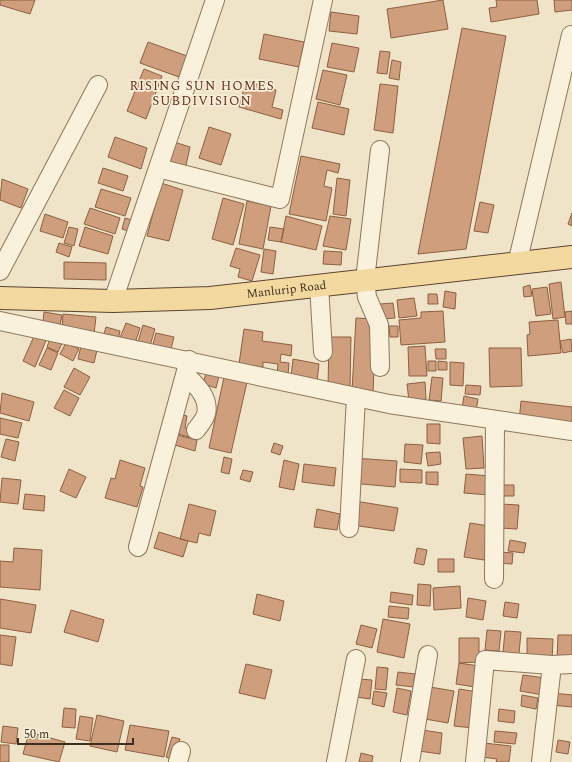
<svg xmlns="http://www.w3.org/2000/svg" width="572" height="762" font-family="Spectral,serif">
	<rect width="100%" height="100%" fill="#f0e4c8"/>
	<path fill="#cf9f7d" stroke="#8d5f41" d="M0 0H35L30 14 0 5Z
		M443 0 448 29 391 38 387 9Z
		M496 0H537L539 14 491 22 489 8 497 7Z
		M554 0H572V10L555 12Z
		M331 12 359 16 357 34 329 31Z
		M462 28 506 36 466 249 418 254Z
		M264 34 304 42 299 67 259 59Z
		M148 42 187 56 179 77 140 63Z
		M332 43 359 48 354 72 327 67Z
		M380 51 390 52 387 74 377 73Z
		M392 60 401 62 399 80 389 78Z
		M144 69 162 76 146 119 127 111Z
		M323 70 347 75 340 105 316 99Z
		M246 81 276 90 272 107 283 110 281 119 239 107Z
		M380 84 398 86 393 133 374 130Z
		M318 102 349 109 344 135 312 128Z
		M209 127 231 134 221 165 199 158Z
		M115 137 147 148 141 169 108 157Z
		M174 142 190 147 185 170 168 167Z
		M301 156 340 164 338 173 327 170 324 186 332 188 326 221 289 214Z
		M103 168 128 176 123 191 98 183Z
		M337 178 350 180 346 216 333 214Z
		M2 179 28 189 21 208 0 200Z
		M161 183 183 190 169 241 147 236Z
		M101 189 131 198 125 216 95 207Z
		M223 198 244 204 233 245 212 239Z
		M247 201 271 206 263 249 239 244Z
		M480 202 494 205 488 233 474 231Z
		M90 208 120 218 115 234 84 224Z
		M572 213V226L568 224Z
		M45 214 68 222 63 238 40 231Z
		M286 216 322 226 316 250 281 242Z
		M330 216 351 219 346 250 323 246Z
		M125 218 135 221 131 232 122 229Z
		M69 227 78 229 74 246 64 243Z
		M85 227 113 236 108 254 79 246Z
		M270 227 284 229 281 242 268 240Z
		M59 243 72 247 69 257 56 252Z
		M236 248 260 255 252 281 238 277 240 269 230 266Z
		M264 249 276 251 273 274 261 272Z
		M324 251 342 252 341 265 323 264Z
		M64 262 106 263V280L64 279Z
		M561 282 565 317 553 319 549 284Z
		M530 285 532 296 524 297 523 287Z
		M547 287 551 314 536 316 532 289Z
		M445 291 456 293 455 309 443 307Z
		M428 294H437L438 304H428Z
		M414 298 417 316 399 318 397 300Z
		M393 303 395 318 381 319 380 304Z
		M443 311 445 342 401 345 399 320 421 318V312Z
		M572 311V324H566L565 312Z
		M44 312 62 315 60 325 43 322Z
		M63 314 96 317 94 334 62 331Z
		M356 318 376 319 373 393 352 391Z
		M558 320 561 353 528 356 527 335 530 334 529 322Z
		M126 323 140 328 134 346 119 340Z
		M143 325 155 329 149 349 137 345Z
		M389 326H398V337H390Z
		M106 327 120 331 117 344 102 340Z
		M244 329 263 332 262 341 292 345 291 356 281 354 280 362 289 363 288 376 277 375 278 364 263 362V367L239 364Z
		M156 333 174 337 170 353 152 348Z
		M35 334 47 338 35 367 23 361Z
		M51 336 63 341 58 352 47 347Z
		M329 337H351L350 388H328Z
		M571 339 572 351 563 353 560 341Z
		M66 343 79 349 73 361 60 354Z
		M81 346 97 350 94 363 78 359Z
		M425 346 427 376H409L408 347Z
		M47 348 58 353 51 370 39 365Z
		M489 348H521L522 386 490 387Z
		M435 349H446V359H436Z
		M293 359 319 364 317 382 291 377Z
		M428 361H436V371H428Z
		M438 361 447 362V370H438Z
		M450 362 464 363 463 386 450 385Z
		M74 368 90 377 80 395 64 387Z
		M206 373 219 376 216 388 203 384Z
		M224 377 247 382 231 453 209 448Z
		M432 377 443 378 441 401 429 400Z
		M425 382 426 399 409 401 407 384Z
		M466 385 481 386 480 395 465 394Z
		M64 390 79 398 70 416 54 408Z
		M2 393 34 402 29 421 0 413Z
		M464 396 478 399 476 411 462 408Z
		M521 401 572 407V428L519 422Z
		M178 414 187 416 185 428 191 430 189 437 175 433Z
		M0 418 22 423 18 438 0 434Z
		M427 424H440V444L427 443Z
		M177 435 197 440 195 451 175 445Z
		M482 436 484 468 466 469 463 438Z
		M6 439 19 442 15 461 1 457Z
		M274 443 283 446 280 455 271 452Z
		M405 444 423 445 421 464 404 462Z
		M440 452 441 464 428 466 426 453Z
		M224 457 232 459 229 474 221 472Z
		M353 458 397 461 395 487 351 483Z
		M120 460 145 468 140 486 143 487 137 507 105 498 111 478 115 479Z
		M284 460 299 464 294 490 279 487Z
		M304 464 336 468 334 486 302 482Z
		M69 469 86 477 76 498 60 491Z
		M400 469 422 470V483L400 482Z
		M243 470 253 472 250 482 240 479Z
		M426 472H438V485L426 484Z
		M466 474 490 476 489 495 464 493Z
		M2 478 21 480 18 504 0 502Z
		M498 485H514V496H498Z
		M25 494 45 496 44 511 23 509Z
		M355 501 398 508 394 531 352 525Z
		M189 504 216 511 210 536 199 533 197 543 180 539Z
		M501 504 519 505 517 529 500 528Z
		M317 509 340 514 337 530 314 527Z
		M470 523 489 526 484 560 464 557Z
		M159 532 188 541 183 557 154 548Z
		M510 540 526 543 524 553 508 551Z
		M14 548 42 550 40 590 0 587V561L13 562Z
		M417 548 427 550 424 565 414 563Z
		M499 552 513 553 512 564 498 563Z
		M438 559H454V572H438Z
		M418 584 431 585 430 606 417 605Z
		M460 586 461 608 434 610 433 588Z
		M391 592 413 595 412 605 390 602Z
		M257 594 284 601 280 621 253 614Z
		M468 598 486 601 483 620 466 617Z
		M0 599 36 605 31 633 0 628Z
		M505 602 519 604 517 618 503 616Z
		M389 606 409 608 408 619 388 617Z
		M71 610 104 620 98 642 64 632Z
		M383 619 410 624 404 658 377 652Z
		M361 625 377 629 372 648 356 644Z
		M487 630 501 631 499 651 485 650Z
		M505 631 521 632 519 654 503 652Z
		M0 635 16 637 12 666 0 664Z
		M558 635H572V662L557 661Z
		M459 638H479V662L459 663Z
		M527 638 553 639 552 662 527 661Z
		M459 663 479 666 475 687 456 684Z
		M246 664 272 670 265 699 239 693Z
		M377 667 388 668 386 690 375 689Z
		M398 672 415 674 413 687 396 685Z
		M523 675 545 678 543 695 520 691Z
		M359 679 372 680 370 699 356 697Z
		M430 687 454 691 448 723 425 719Z
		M397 688 411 691 407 715 393 712Z
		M459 689 478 692 473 728 454 726Z
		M374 691 387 693 384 707 372 704Z
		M553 693 572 695V707L552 705Z
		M522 695 538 698 536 709 521 706Z
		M64 708 76 709 75 728 62 727Z
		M499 709 515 711 514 723 498 721Z
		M97 715 124 721 117 752 90 746Z
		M80 716 93 718 90 741 76 739Z
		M130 725 169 731 164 757 125 750Z
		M3 726 18 728 16 744 1 742Z
		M422 730 442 733 440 754 419 751Z
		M495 731 517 733 515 744 494 742Z
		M29 732 65 742 59 762 23 754Z
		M172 737 180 739 174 760 166 757Z
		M558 740 570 742 568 754 556 752Z
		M484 743 511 746 509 762H496L497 759 482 757Z
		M0 745H9V762H0Z
		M361 753 373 756 372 762H359Z"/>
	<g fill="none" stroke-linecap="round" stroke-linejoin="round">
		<defs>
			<path id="minor" d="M158 168 280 199 323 0
				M517 264 571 35
				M0 271 98 85
				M319 285 323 352
				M113 301 215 0
				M0 321 389 404 572 431
				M380 367 379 325 367 297 365 280 380 150
				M186 375C196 385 210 398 206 414 205 419 199 426 196 430
				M349 528 356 397
				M138 547 189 360
				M494 579 495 420
				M178 762 181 751
				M336 762 356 659
				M410 762 428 655
				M475 762 485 660 552 665 572 664
				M541 762 552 665"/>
			<g id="major">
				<path id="s1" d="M0 298 113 301 210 298 572 257"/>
			</g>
		</defs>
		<use href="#minor" stroke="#8d765c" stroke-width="20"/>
		<use href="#major" stroke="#5b4430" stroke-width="24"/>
		<use href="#minor" stroke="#faf1dc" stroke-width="18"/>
		<use href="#major" stroke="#f3d9a0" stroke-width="22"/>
	</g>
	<g text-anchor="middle" stroke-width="3.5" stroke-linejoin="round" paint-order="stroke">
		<g font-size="12" fill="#3d2e20" stroke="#f7eed8">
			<text dy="4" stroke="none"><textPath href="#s1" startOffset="287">Manlurip Road</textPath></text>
		</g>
		<g font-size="13" letter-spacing="1" fill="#6b2e1e" stroke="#f7eed8">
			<text x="202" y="90">RISING SUN HOMES<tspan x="202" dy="15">SUBDIVISION</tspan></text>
		</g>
	</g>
	<path d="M18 738v6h115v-6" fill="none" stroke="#3d2e20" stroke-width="2"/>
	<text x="24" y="738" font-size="12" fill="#3d2e20" stroke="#f7eed8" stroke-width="3" paint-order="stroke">50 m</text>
</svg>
